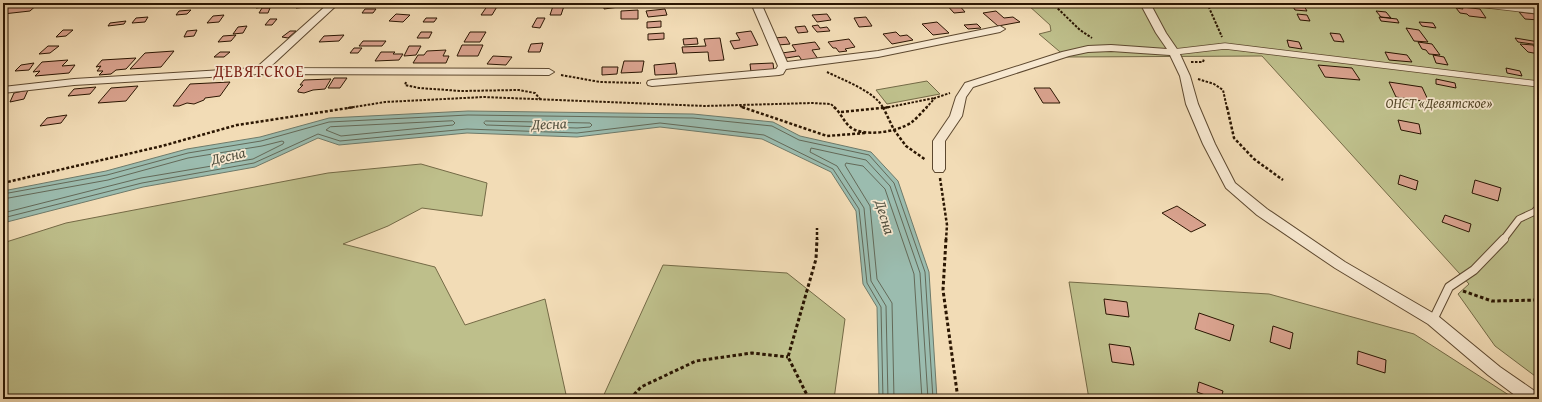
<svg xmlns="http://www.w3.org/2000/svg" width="1542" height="402" font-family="'Gentium Book Plus',serif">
	<rect width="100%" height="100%" fill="#f2dcb6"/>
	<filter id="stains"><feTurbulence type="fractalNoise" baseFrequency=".005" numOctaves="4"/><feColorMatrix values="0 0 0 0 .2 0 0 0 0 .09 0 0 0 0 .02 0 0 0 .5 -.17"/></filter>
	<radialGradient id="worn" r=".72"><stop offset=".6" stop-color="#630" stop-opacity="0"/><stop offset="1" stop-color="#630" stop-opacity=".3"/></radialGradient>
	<path fill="#bebf8b" stroke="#746a46" d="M1029 3H1539V379L1495 346 1458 294 1469 284 1262 56 1066 57 1039 34 1051 31 1050 25 1028 5Z
		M927 81 940 94 887 104 876 90Z
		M421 164 487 183 482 216 422 208 388 226 343 244 435 267 465 325 545 299 567 399H3V243L66 223 328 173Z
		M663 265 787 273 845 319 834 399H602Z
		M1069 282 1269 294 1414 334 1515 399H1089Z"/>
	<path fill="#9bbcaf" stroke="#6e7a6a" d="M468 111 693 114 773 122 800 136 871 152 898 181 929 272 937 399H879L877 307 863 284 856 211 831 172 762 139 660 127 577 137 467 133 339 145 318 138 255 167 143 187 3 223V191L106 171 187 149 260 137 329 118Z"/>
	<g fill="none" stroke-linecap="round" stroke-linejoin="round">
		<path stroke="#636958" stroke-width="1" d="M453 121 455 123 453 125 341 136 326 130 330 127Z
			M486 121 590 123 592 125 590 127 577 128 486 125 484 123Z
			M3 194 107 175 188 153 261 141 329 122 468 115 693 118 772 126 799 140 869 155 894 183 925 272 933 399
			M3 199 108 180 188 158 262 146 282 141 284 142 283 144 253 159 141 178 3 213
			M3 218 142 183 254 163 318 134 340 141 467 129 577 133 660 123 764 135 833 169 859 209 867 283 881 307 883 399
			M888 399 886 306 871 281 864 208 837 166 810 152 811 148 866 160 890 186 920 273 928 399
			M894 399 892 303 877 279 870 206 845 165 846 163 863 166 885 189 914 274 922 399"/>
	</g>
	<path fill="#d9a28e" stroke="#2b1602" d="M23 3H39L30 11 3 14V7L20 5Z
		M233 3H244L241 6 231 7Z
		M266 3V7L256 8 257 4Z
		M298 3H307L306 7 296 8Z
		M604 3H619V7L604 9Z
		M718 3H729L730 7H719Z
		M945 3H963L958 4 965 12 954 13Z
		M1340 3H1357L1359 6 1341 4Z
		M1357 3H1368L1370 7 1359 6Z
		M488 5H498L492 15H481Z
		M1292 5 1304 6 1307 11 1295 10Z
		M553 6H564L561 15H550Z
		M1462 7 1480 9 1486 18 1469 16 1467 14 1460 13 1456 8 1463 9Z
		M262 8H270L268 13H259Z
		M365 9H376L373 13H362Z
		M665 9 667 15 648 17 646 11Z
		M191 10 187 14 176 15 179 11Z
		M638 10V19H621V11Z
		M996 11 1004 18 1013 17 1020 22 998 26 983 13Z
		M1376 11 1386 12 1391 18 1381 17Z
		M1519 12 1536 14 1539 17V20L1525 19Z
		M396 14 410 15 403 22 389 21Z
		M827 14 831 20 817 22 812 15Z
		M1297 14 1307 15 1310 21 1300 20Z
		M224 15 219 22 207 23 213 16Z
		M148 17 145 22 132 23 136 18Z
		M866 17 872 26 859 27 854 18Z
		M1379 17 1397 19 1399 23 1381 21Z
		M426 18H437L434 22H423Z
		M537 18H545L540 28 532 27Z
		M270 19H277L272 25H265Z
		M126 21 124 24 108 26 110 23Z
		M661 21V27L647 28V22Z
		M937 22 949 33 933 35 922 24Z
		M1419 22 1433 23 1436 28 1422 26Z
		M977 24 981 28 968 29 964 25Z
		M818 25 820 28 827 27 830 31 817 32 812 26Z
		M247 26 243 33 233 34 238 27Z
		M805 26 808 32 798 33 795 27Z
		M1406 28 1419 30 1428 42 1414 41Z
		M63 30H73L66 36 56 37Z
		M197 30 194 36 184 37 187 31Z
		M290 31H296L288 38 282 37Z
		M751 31 758 45 734 49 730 41 740 40 736 33Z
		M421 32H432L429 38H417Z
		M470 32H486L480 42H464Z
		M896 32 900 36 907 35 913 40 892 44 883 34Z
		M664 33V39L648 40V34Z
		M1330 33 1340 34 1344 42 1334 41Z
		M236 35 231 41 218 42 223 36Z
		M344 35 339 41 319 42 324 36Z
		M786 37 790 44 778 45 774 38Z
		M697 38 698 44 684 45 683 39Z
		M720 38 724 60 709 61 708 52 683 53 682 47 706 46 704 39Z
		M1515 38 1539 42V45L1518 42Z
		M849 39 855 47 845 49 847 51 839 52 836 48H833L828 42Z
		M1287 40 1299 42 1302 49 1289 47Z
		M363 41H386L382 46H359Z
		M815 42 820 49 812 50 818 59 803 62 799 56 786 58 782 53 796 51 792 45Z
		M1418 42 1432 44 1440 55 1429 54 1426 50 1422 49Z
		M543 43 540 52H528L531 44Z
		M1520 44 1533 45 1539 54 1528 52Z
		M462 45H483L478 56H457Z
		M48 46H59L50 53 39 54Z
		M409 46H421L416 55 404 56Z
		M354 48H362L358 53H350Z
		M446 50 443 56H449L446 63H413L418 55H424L427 51Z
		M174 51 161 67 130 69 145 53Z
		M220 52H230L224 57H214Z
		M381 52H395L393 54H403L399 60 375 61Z
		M1385 52 1407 55 1412 62 1389 60Z
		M1433 55 1444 57 1448 65 1436 63Z
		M493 56 512 57 506 65 487 64Z
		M136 58 126 69 116 70 111 74 99 75 103 71H97L101 66 96 67 102 60Z
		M68 60 62 66 75 65 69 73 35 76 40 71 33 72 42 62Z
		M624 61H644L642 72 621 73Z
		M34 63 29 70 15 71 21 65Z
		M675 63 677 74 655 75 654 65Z
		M773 63 774 71 751 72 750 64Z
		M1318 65 1352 68 1360 80 1325 77Z
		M602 67H618L617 74 602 75Z
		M1506 68 1520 71 1522 76 1507 73Z
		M334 78H347L340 88H328Z
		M331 79 325 89 313 90 304 93 298 92V90L303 85H300L304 80Z
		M1436 79 1455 83 1456 88 1436 84Z
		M230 82 220 96 205 98 204 100 194 104 187 103 179 106H173L190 84Z
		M1389 82 1422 87 1429 102 1396 97Z
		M138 86 126 101 98 103 111 88Z
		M96 87 90 94 68 96 74 89Z
		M1034 88H1050L1060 103H1043Z
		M28 90 24 99 10 102 14 93Z
		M67 115 61 123 40 126 47 118Z
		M1398 120 1419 124 1421 134 1401 130Z
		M1400 175 1418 181 1416 190 1398 184Z
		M1475 180 1501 188 1498 201 1472 193Z
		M1177 206 1206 225 1191 232 1162 213Z
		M1445 215 1471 224 1469 232 1442 222Z
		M1104 299 1127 302 1129 317 1106 314Z
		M1199 313 1234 325 1230 341 1195 329Z
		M1273 326 1293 333 1290 349 1270 342Z
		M1109 344 1130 347 1134 365 1112 362Z
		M1358 351 1386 360 1385 373 1357 364Z
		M1199 382 1223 391 1221 399H1216L1197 392Z"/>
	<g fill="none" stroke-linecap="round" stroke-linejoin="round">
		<defs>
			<path id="service-far2" d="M1470 3 1539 11
				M1174 52 1225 46 1539 84"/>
			<path id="service-far1" d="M1503 240 1519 219 1534 212 1539 207"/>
			<path id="service" d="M1433 320 1449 287 1474 270 1504 239"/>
			<path id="minor" d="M329 3H339L269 68 549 69 554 72 549 75 259 74 74 85 3 93V87L74 79 256 68Z
				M751 3H761L787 62 878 51 1000 26 1005 29 1000 32 878 57 786 69 783 74 779 75 652 86 648 85 647 83 648 81 652 80 776 69 778 66Z
				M1140 3H1150L1166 33 1179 52 1190 76 1198 104 1215 144 1235 183 1267 209 1345 262 1438 316 1500 367 1539 394V399H1520L1488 375 1428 324 1335 268 1257 215 1226 188 1203 144 1186 104 1180 76 1170 55 1111 51 1088 52 1069 56 973 87 966 97 962 116 945 141V169L943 172H935L933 169V141L950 116 956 97 965 83 1062 52 1088 46 1111 45 1167 49 1156 33Z"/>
		</defs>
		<use href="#service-far2" stroke="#5d482f" stroke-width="7"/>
		<use href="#service-far1" stroke="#5d482f" stroke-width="8"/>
		<use href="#service" stroke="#5d482f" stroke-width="10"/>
		<use href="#minor" stroke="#5d482f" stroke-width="2"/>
		<path stroke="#2b1602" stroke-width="2" stroke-dasharray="2.5 1.5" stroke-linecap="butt" d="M1052 3 1080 30 1092 38
			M1207 3 1222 37
			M1191 62H1203L1204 59
			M827 72C843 80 876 92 883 108
			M561 75 600 82 641 83
			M1198 79 1214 84 1223 90 1227 108
			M406 82 405 85 419 88 461 91 519 90 535 93 540 99
			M740 106 745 108
			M348 108 385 102 484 97 705 106 812 103 831 104 835 108
			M884 108 935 98
			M926 108 935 98 950 93"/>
		<path stroke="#2b1602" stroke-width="2.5" stroke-dasharray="3 2" stroke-linecap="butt" d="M742 107 827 136 866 133
			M834 107C840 112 843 120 849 126 861 138 899 132 912 122 917 118 922 112 927 107
			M883 107 894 130 906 146 926 160
			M1227 107 1234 138 1254 159 1283 180
			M841 112 890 107
			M940 178 947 225 946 240
			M3 183 162 146 237 125 355 107
			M817 240V228"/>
		<path stroke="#2b1602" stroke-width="3" stroke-dasharray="3.5 2.5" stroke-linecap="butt" d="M946 239 943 290 958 399
			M1463 291 1492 301 1539 300
			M630 399 641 387 696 361 752 353 788 357
			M809 399 788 357 816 259 817 239"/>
		<use href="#service-far2" stroke="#f7e8d0" stroke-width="5.5"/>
		<use href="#service-far1" stroke="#f7e8d0" stroke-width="6"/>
		<use href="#service" stroke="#f7e8d0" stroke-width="8"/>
		<use href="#minor" fill="#f7e8d0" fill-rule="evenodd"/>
	</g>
	<g text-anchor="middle" stroke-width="3.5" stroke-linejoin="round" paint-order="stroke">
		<g font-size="14" font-style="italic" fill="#57492b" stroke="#f7e8d0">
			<text x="1439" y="108">ОНСТ «Девятское»</text>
		</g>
		<g font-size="15" font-style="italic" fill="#52503f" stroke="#f7e8d0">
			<text transform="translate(549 124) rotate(-2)" y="5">Десна</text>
			<text transform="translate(228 156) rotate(-13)" y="5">Десна</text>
			<text transform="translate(885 217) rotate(73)" y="5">Десна</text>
		</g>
		<g font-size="16" letter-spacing="1" fill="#7a1f14" stroke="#f7e8d0">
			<text x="259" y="77">ДЕВЯТСКОЕ</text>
		</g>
	</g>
	<rect width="1542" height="402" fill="none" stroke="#f2dcb6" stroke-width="16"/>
	<rect x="4" y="4" width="1534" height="394" fill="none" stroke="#2b1602" stroke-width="2"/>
	<rect x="8" y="8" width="1526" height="386" fill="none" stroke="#2b1602"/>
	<rect width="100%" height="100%" filter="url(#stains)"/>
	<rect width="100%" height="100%" fill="url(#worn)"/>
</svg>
